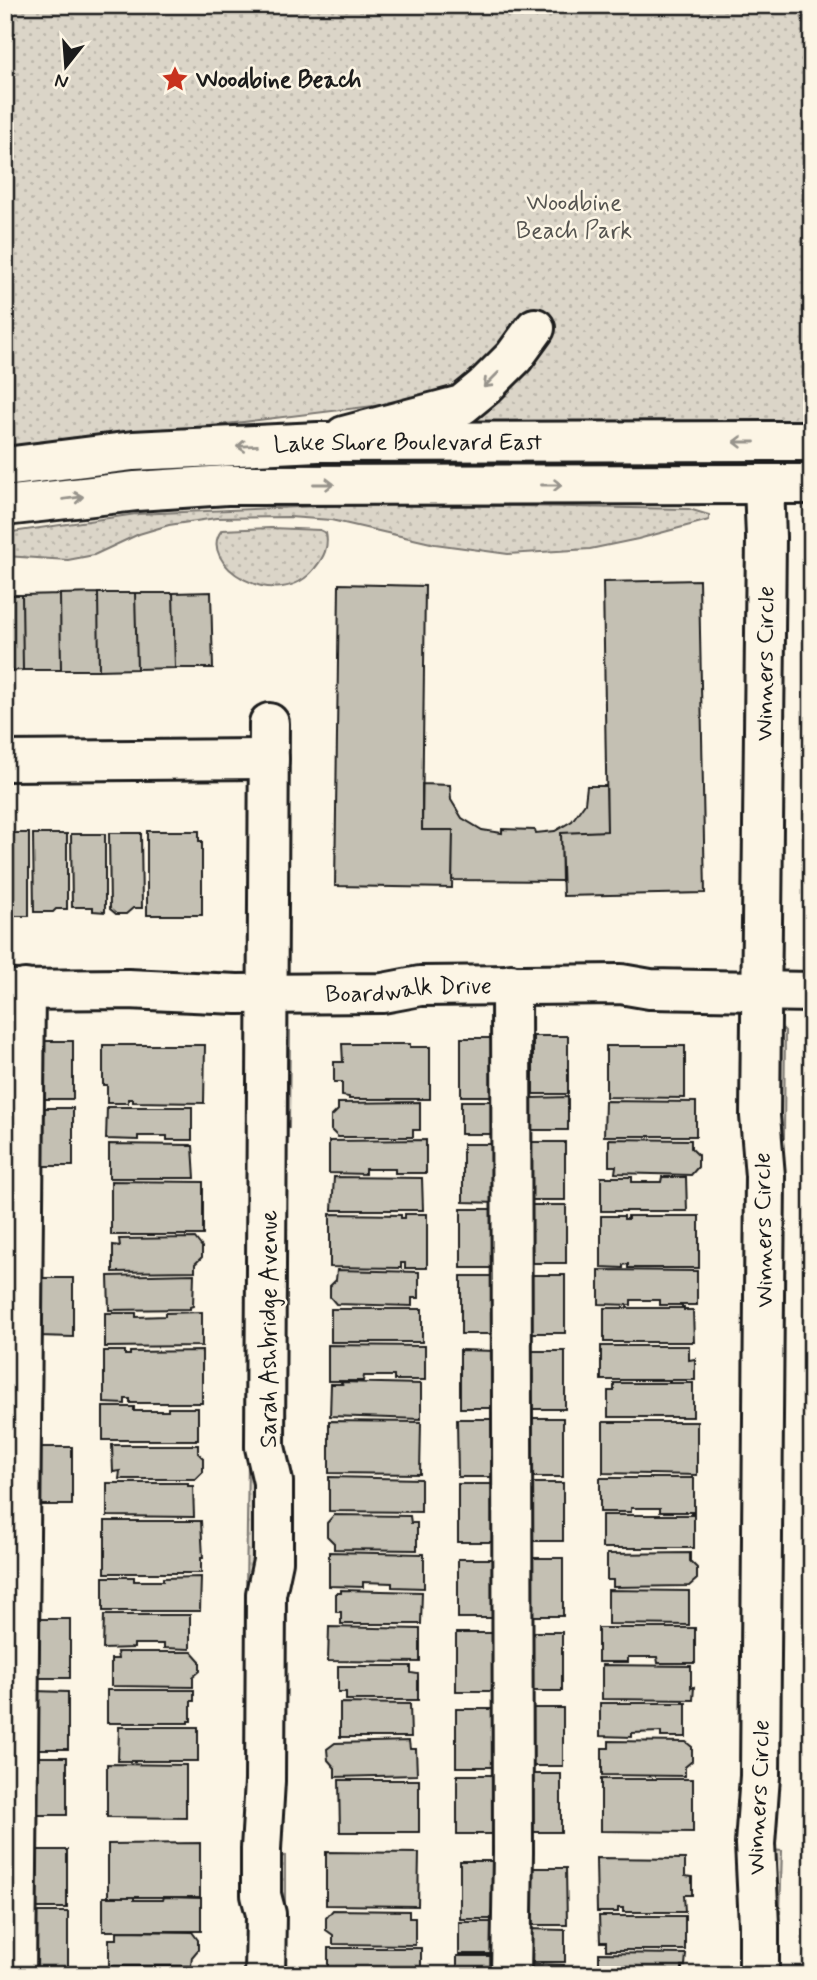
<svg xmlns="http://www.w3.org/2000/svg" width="817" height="1980" font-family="Mynerve,sans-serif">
	<defs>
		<pattern id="green-dots" width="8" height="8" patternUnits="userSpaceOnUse" patternTransform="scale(1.75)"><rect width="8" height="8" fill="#dbd5c8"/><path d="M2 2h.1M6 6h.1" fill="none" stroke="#bbb6ab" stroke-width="1.8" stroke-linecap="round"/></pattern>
	</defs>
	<rect width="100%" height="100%" fill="#fcf5e5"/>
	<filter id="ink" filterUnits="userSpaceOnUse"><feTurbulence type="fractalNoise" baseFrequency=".0143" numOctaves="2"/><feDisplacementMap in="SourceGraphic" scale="14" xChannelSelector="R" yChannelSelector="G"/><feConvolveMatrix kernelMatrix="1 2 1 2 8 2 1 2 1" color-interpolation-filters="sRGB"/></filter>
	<g filter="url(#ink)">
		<path fill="url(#green-dots)" stroke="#7c7872" stroke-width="2" d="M5 5H812V425L468 427 447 397 210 426 5 448Z
			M343 505 515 506 689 509 709 515V520L638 539 590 549 508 554 435 544 331 520 289 517 216 518 169 525 139 534 94 555 68 560 5 556V533L136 514Z
			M271 528 320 530 326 533C329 547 324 557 315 568 277 617 195 562 222 530Z
			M783 1029 785 1031 784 1139 778 1118 780 1035Z
			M287 1031H290L289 1129 283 1113V1044Z
			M248 1458 258 1483 256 1557 246 1589Z
			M770 1850 782 1851 780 1914 773 1891Z
			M285 1856V1914L278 1896 277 1857Z"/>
		<path fill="#c4c0b3" stroke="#1c1c1c" stroke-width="2" d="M699 580 705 893 563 896 561 833 607 831 603 582Z
			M339 584 425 586 422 830H453L452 888 335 886Z
			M211 592 213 668H175L173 593Z
			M98 593H135L137 669 99 670Z
			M98 593 99 670H61L60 594Z
			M135 593H173L175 668 137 669Z
			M60 594 61 670H23L22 595Z
			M5 595H22L23 670 5 671Z
			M422 784 450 785 451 800 462 818 482 830 502 833V829L535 830 536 833 555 831 572 821 585 803 587 786H606L607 831 561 833 562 881 452 880 453 830H422Z
			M147 831H199V841H202V915H147Z
			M5 833H29V916H5Z
			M109 833H141L142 908H133L126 914H116L110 909Z
			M33 834H67V909H56L53 912H34Z
			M71 834H105V912L93 911V907H72Z
			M533 1036H568V1094H533Z
			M461 1038H497V1096H461Z
			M37 1041H73V1099H37Z
			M342 1044H410V1047H430V1099H349V1097L342 1096V1082H334V1062H343Z
			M103 1045H205L204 1103 133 1102V1099H128V1103H107V1085H103Z
			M606 1046H685V1098L606 1097Z
			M568 1097V1130H532V1098Z
			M461 1101H497V1134H461Z
			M605 1101 696 1102V1136H604Z
			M420 1102V1130H413V1137H338L331 1130V1117L338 1110V1103Z
			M107 1107H192V1140H167V1136H138V1140L106 1139Z
			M38 1108H73V1166H38Z
			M609 1139 691 1140V1148L698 1155V1167L691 1175 615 1173 616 1166H609Z
			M426 1140V1173H395V1169H365V1174L329 1173V1141Z
			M530 1142H565V1200H530Z
			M109 1144 190 1145 189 1146H193L195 1178H109Z
			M463 1144H498V1203L463 1202Z
			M334 1177 422 1178 423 1210H332Z
			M601 1177H632V1182H661L662 1177H686L687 1211H601Z
			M111 1181 203 1182V1235H111Z
			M531 1205H566V1263H531Z
			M461 1209H497L496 1268H461Z
			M330 1214 401 1215V1218H405V1214H427V1268H405V1263H401V1268L330 1267Z
			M601 1216H624V1219H628V1216H699V1268H628V1264L623 1265V1268L601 1267Z
			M195 1238 202 1247V1257L195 1264V1271L113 1272V1245L120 1246 119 1239Z
			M337 1270 419 1272V1298H412V1306L336 1304 330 1297V1286L336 1280Z
			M599 1270 697 1271V1305H660V1300H631V1305L599 1304Z
			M194 1274 193 1306 190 1307V1309L109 1310 108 1276Z
			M529 1275H565V1333H529Z
			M461 1276H496V1334H461Z
			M38 1278H73V1337L38 1336Z
			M604 1308H684V1310H693L694 1342H604Z
			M331 1309H422V1342H331Z
			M202 1312V1346L105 1347V1313H136V1317L165 1316V1313Z
			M328 1345 425 1346V1380H394V1376H364L363 1381H328Z
			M601 1346H689V1360L695 1359V1380H601Z
			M460 1350 496 1351V1408H460Z
			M104 1351H125V1355H130V1352L202 1351V1403H130V1399H125V1404L104 1403Z
			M530 1351H565V1409H530Z
			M341 1382 421 1384V1419L330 1416 331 1384H342Z
			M614 1383H693V1417H608V1391H614Z
			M103 1407H134V1411H168V1408H198V1440H103Z
			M527 1418H563V1477H527Z
			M457 1419H493V1477H458Z
			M329 1421 421 1422 420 1474 329 1473Z
			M603 1422H697V1475L603 1473Z
			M112 1445H198V1453L203 1458V1472L196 1479H119L120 1471 113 1472Z
			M36 1447H72V1505H36Z
			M329 1477 421 1479V1512L329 1511Z
			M600 1478H694V1512H660V1508H631V1512H600Z
			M107 1483H188V1486H193L194 1517 107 1516Z
			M528 1483H563V1541H528Z
			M458 1484H494V1542H458Z
			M334 1515 410 1516 411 1523H417V1550L334 1549V1543L327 1536V1523Z
			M602 1515H694V1548H602Z
			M105 1521H201L203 1558H201V1573H105Z
			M329 1552 424 1554V1588L392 1587V1583L363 1582V1587L329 1586Z
			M690 1553V1561L697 1568V1579L689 1586 613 1587V1580H607V1554Z
			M527 1558H563V1616H528Z
			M458 1559H493V1618H458Z
			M103 1577H134V1581H163V1578L201 1577 200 1611H103Z
			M341 1590 422 1592 421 1624H341V1612H336V1593H341Z
			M608 1590 689 1591V1625L608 1624Z
			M104 1615H190V1649L164 1648V1644H134V1648L103 1649Z
			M35 1619H70V1678H35Z
			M329 1627 420 1629V1662L328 1661Z
			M598 1628H695V1663H658L657 1657H628V1662H598Z
			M527 1632H562V1691H527Z
			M456 1633H492V1691H456Z
			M117 1652H192L200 1661V1671L193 1677V1687L111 1686V1659H118Z
			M602 1665 691 1666V1688L694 1687 693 1700 602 1699Z
			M338 1666H411V1673L418 1674V1700H346V1692H338Z
			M107 1690H194V1701H191V1721H188V1723H107Z
			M33 1691 68 1692V1749H33Z
			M340 1703 410 1704 411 1737H340Z
			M600 1703H686V1737H661V1732L632 1733V1737L600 1736Z
			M527 1708H563V1766H527Z
			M456 1709H492V1767H456Z
			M119 1727H198V1761H118Z
			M409 1741 410 1749H416L417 1775 335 1777V1768L328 1760 327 1749 335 1743Z
			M609 1741 686 1742 692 1747V1761L685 1767V1776L602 1775V1748H609Z
			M32 1757H67V1815H32Z
			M107 1764 186 1765V1818L107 1817Z
			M526 1774H561V1832H526Z
			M457 1775H493V1834H457Z
			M601 1779H693V1832L601 1831Z
			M339 1780H419V1832H340Z
			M200 1843V1897H108V1844Z
			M32 1850H67V1908H32Z
			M326 1852 419 1853 418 1906 326 1905Z
			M596 1858 685 1859V1876L692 1877V1895H684L685 1912H623V1908H618V1912H597Z
			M460 1861H495L496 1919H460Z
			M529 1868H566L567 1925H530Z
			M103 1897H134V1900H163L164 1897 201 1898V1931H103Z
			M333 1910 409 1911V1918H415V1945L333 1944V1935L326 1930V1918Z
			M33 1912H68V1970H33Z
			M599 1916H685V1950H606V1942H600Z
			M459 1922H495L496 1954H459Z
			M528 1929 565 1930V1962H528Z
			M117 1931 192 1932 198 1940V1950L192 1957 191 1966H109V1939H117Z
			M328 1948H421V1975H328Z
			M599 1953 686 1954 685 1966H682V1975H599Z
			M457 1956H493V1975H457Z
			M528 1964 564 1965 563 1975H527Z
			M110 1969 195 1970V1975H110Z"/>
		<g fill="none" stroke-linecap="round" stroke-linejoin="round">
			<defs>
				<g id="minor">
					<path d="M344 436 462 405 484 387 514 357 535 328"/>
					<path d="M5 761 269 759"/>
					<path d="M511 984 513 1853 511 1975"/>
					<path id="s1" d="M5 990 128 989 237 994 383 993 420 986 621 984 650 989 812 992"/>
					<path d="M16 1975 25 989"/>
					<path d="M265 1975 266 1914 261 1895V1849L265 1781 266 1594 273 1561V1482L265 1447 269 723"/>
					<path id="s2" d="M759 1975V1925L755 1844 760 1776 765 1176 760 1116 766 537 764 485"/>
				</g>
				<g id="highway">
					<path id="s3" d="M5 467 133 451 318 442 812 441"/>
					<path d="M5 506 136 491 227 485 812 484"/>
				</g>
			</defs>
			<use href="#minor" stroke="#1c1c1c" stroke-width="44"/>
			<use href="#highway" stroke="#1c1c1c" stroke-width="44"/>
			<use href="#minor" stroke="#fcf5e5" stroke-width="38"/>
			<use href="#highway" stroke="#fcf5e5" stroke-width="38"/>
		</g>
		<defs><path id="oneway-shaft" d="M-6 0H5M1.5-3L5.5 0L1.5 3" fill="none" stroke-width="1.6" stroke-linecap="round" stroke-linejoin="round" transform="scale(1.75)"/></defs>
		<g stroke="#97938b">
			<use href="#oneway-shaft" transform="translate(491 380) rotate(135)"/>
			<use href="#oneway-shaft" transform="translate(744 442) rotate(180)"/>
			<use href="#oneway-shaft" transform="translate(247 446) rotate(177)"/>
			<use href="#oneway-shaft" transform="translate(324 484)"/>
			<use href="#oneway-shaft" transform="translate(552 485)"/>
			<use href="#oneway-shaft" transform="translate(73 498) rotate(-7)"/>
		</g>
	</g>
	<defs>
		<symbol id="sight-bare" viewBox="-9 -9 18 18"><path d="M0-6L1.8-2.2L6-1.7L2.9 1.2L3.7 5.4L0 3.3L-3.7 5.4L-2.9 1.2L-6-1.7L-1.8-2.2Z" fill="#c8321e" stroke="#fcf5e5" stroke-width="2.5" paint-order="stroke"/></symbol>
	</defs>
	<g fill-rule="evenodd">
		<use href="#sight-bare" x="156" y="60" width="38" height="38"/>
	</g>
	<g text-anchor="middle" stroke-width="5" stroke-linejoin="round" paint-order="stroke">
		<g font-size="24" font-weight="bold" fill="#1c1c1c" stroke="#fcf5e5" text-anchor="start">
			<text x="196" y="87">Woodbine Beach</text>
		</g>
		<g font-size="24" fill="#555450" stroke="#fcf5e5">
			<text x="574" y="210">Woodbine<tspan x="574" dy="28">Beach Park</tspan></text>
		</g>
		<g font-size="24" fill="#1c1c1c" stroke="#fcf5e5">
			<text dy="8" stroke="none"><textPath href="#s3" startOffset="404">Lake Shore Boulevard East</textPath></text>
			<text dy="8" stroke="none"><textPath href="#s2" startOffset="1312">Winners Circle</textPath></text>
			<text dy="8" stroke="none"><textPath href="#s1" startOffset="404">Boardwalk Drive</textPath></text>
			<text transform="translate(763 1230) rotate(-91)" y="8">Winners Circle</text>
			<text transform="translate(268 1329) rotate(-90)" y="8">Sarah Ashbridge Avenue</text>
			<text dy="8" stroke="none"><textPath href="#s2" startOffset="178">Winners Circle</textPath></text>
		</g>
	</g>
	<rect width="817" height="1980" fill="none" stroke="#fcf5e5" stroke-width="28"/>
	<rect x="14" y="14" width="789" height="1952" fill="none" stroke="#1c1c1c" stroke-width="2.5" filter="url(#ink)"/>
	<g transform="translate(66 66) rotate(197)" stroke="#fcf5e5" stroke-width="5" paint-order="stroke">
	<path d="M0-5L12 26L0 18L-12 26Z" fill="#1c1c1c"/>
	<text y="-10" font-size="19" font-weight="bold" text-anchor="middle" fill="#1c1c1c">N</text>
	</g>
</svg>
